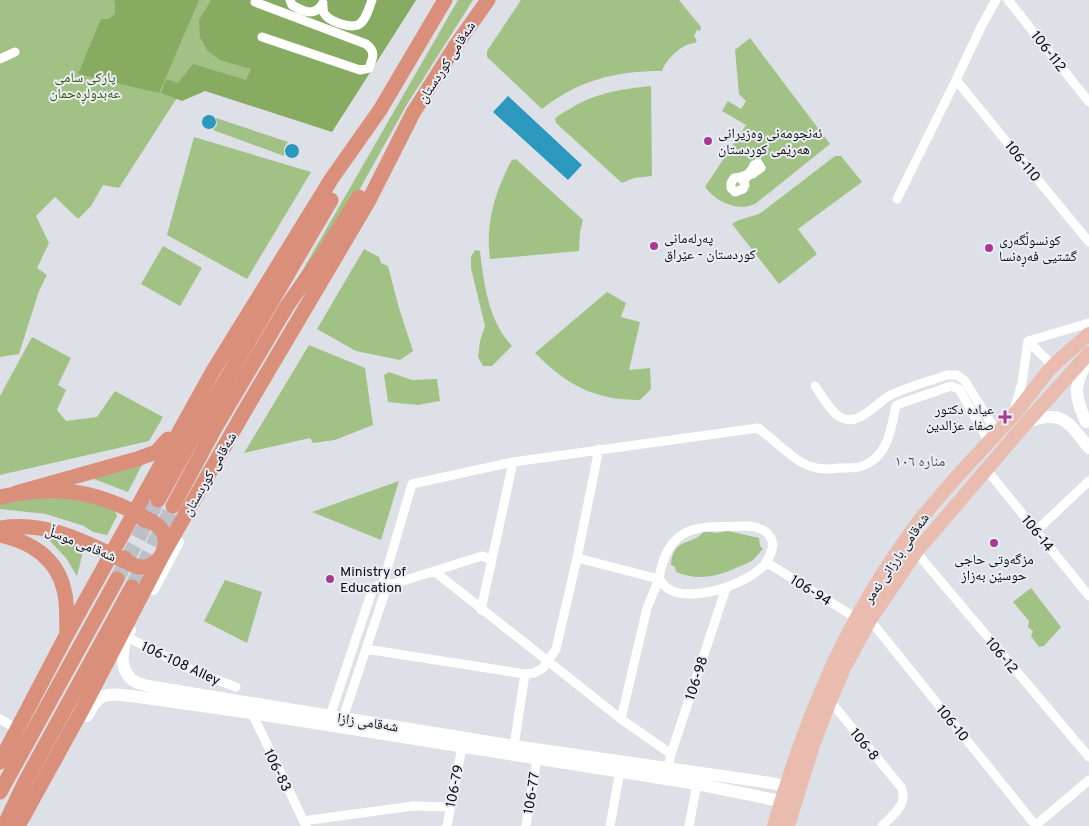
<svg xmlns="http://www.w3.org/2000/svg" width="1089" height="826" font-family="Overpass,'Noto Naskh Arabic',sans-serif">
	<rect width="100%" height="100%" fill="#dde0e7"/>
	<path fill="#a2c185" d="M0 0H416L343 115 193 73 119 188 103 185 91 206 78 219 55 197 36 216 49 243 37 268 47 275 39 291 19 354 0 357Z
		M458 0H473L406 106 357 194 293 287Z
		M521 0H679L701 27 700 31 697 30 694 36 697 40 695 43C683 43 666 59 662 71 615 71 579 80 542 109L487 57V51Z
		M750 38 830 144 755 204C751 205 747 207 743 207 728 207 713 198 705 187L746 125 722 111 728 101 741 109 746 101 739 94 735 50Z
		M651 86 652 176 634 178 622 183 556 123 555 119C558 115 563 113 568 110 594 93 621 89 651 86Z
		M216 118 288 142 284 148V156L213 130 217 125Z
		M194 137 311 172 247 279 167 235Z
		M835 156H841L862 182 798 229 817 254 779 284 732 224C741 217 752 218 762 212Z
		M516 159 583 220 580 232 579 251 490 259C485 224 495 193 510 163L512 160Z
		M163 246 202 268 180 306 141 284Z
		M364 249 379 257 381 263 388 266 399 308 413 351 400 360 356 351 317 329Z
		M475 250 480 251C484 284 488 320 512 346L492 366H483L478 357 480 341 485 326 471 268V257Z
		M607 292 626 303 621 317 640 322 629 370 650 368 651 389 640 400C594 400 567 385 535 353Z
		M32 337 71 358 58 385 66 390 57 410 66 421 97 417 115 391 163 417 149 441 0 475V396Z
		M309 345 365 368 373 425 335 440 313 443 310 438 244 453Z
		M389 372 412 380 437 379 440 401 418 405 388 402 384 375Z
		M143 463 128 492 86 476Z
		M399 481 381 540 312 512Z
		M36 495 68 496 114 508 117 516 107 535 93 532 84 526 46 514 0 509V503Z
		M704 531 717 533 728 531 759 538 760 546 763 549C759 553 757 556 753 560 749 563 743 565 738 567 717 577 698 581 676 572L675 567 671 565C673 536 694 546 704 531Z
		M47 536 84 548 77 576 66 558 50 541Z
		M225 580 262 592 247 643 204 621Z
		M1031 588 1061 627 1044 646 1039 647 1031 636 1033 631 1028 627 1029 621 1013 602Z"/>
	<path fill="#87ab61" d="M113 0H199L159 93 78 74 101 19H109L115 14V2Z
		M211 0H416L332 132 205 91 182 101 161 93 166 79 178 83 193 64 246 80 251 69 220 60 207 50 200 37 199 20Z"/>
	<path fill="#2c98bd" d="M508 96 582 165 568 180 493 112Z
		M202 122a7 7 0 1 1 14 0a7 7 0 1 1-14 0Z
		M285 151a7 7 0 1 1 14 0a7 7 0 1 1-14 0Z"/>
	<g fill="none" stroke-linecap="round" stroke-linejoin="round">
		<path stroke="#bdc0c6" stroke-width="15" stroke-dasharray="15 8" stroke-linecap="butt" d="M117 579 158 500
			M132 587 173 506"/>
		<path stroke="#fff" stroke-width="9" d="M256 0 255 2 366 44C376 51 373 58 369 68L360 70 262 37
			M290 0 292 5C304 12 315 17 323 3
			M1008 0 1089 102
			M323 5C323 8 323 11 324 13 329 22 349 28 358 25 366 21 369 8 372 0
			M0 59 15 52
			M956 80 1089 242
			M758 163 761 168 755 172 753 170V174L749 175 743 181 745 185 743 189 735 192 731 188V183L734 178C744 177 750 175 754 165Z
			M897 199 956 80 982 25 996 0
			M1028 341 1089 323
			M1028 341 1053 366
			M815 386C822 396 831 413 842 418 859 426 875 404 889 396 904 388 930 381 947 375H957L965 381 997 433
			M1015 407 1022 383 1028 341
			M986 469 1089 596
			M750 526C762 528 771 532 773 545 772 550 769 558 766 563 749 584 695 602 670 590 666 588 662 583 659 579 668 520 703 527 750 526Z
			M1036 531 1089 481
			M916 552 1089 757
			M577 558 659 579 647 608 621 719
			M766 562 856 618
			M434 571 621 719 671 754
			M481 610 513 462
			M870 620 1036 826
			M127 637 194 671 236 687
			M366 649 525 674 534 673 543 668 556 649 577 558 599 449
			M830 701 901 787C909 804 893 815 882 826
			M252 713 306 826
			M330 716 373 588 383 583 393 584 482 556 492 560
			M343 718 385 592 383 583 412 484 513 462 758 428C773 439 786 453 801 462 812 469 825 470 838 468 846 468 857 469 865 465 888 455 891 429 896 406L899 404 951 386 959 389 989 442
			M0 719 17 729
			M514 746 525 674
			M668 768 671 754 726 588
			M303 821 413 806 450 807
			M447 826 462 747
			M526 826 537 759
			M610 826 620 771
			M689 826 697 784
			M1035 826 1089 780"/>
		<path stroke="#fff" stroke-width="12" d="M1027 422C1063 409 1068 422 1089 448
			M1086 422C1073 392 1074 386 1089 357
			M153 589 178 542
			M130 630C121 647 117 674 138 683 143 685 149 686 154 687L514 746 771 783 794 788
			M87 716C99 692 106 693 131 696L252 713 697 784 790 803"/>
		<path stroke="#e9bcaf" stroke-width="14" d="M774 826C806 715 847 617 917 524 945 487 978 454 1010 419 1025 403 1037 383 1052 367 1063 355 1077 345 1089 334
			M788 826 813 745 830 701 844 668 870 620 916 552 1027 422 1089 353"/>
		<path stroke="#da8f7a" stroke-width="15" d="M16 493 137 459 156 452 168 439
			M0 497C60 483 101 492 153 522
			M158 500 203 419 331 200
			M173 506 215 428 287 306 322 256 359 197
			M0 528C48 520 89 544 131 564
			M0 535C30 541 57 558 64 590 68 604 66 619 67 633
			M124 558C155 590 188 528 144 520
			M0 762 67 634 213 371 332 178 380 110 445 0
			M0 792 117 579
			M4 826 25 782 132 587
			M18 826 82 710 163 554 244 412 368 202 413 113 456 45 488 0"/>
	</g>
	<g fill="#a93894" stroke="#eaedf4" stroke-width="2">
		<circle cx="708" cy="141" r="5"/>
		<circle cx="654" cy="246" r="5"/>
		<circle cx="989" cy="248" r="5"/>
		<path d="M1002.5 409.5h5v5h5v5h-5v5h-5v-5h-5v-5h5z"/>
		<circle cx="994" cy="543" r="5"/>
		<circle cx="330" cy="579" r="5"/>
	</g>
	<g text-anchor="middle" stroke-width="4" stroke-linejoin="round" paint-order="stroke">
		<g font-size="14" fill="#0a0b0e" stroke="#eaedf4">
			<text transform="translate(1049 51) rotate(52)" y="5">106-112</text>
			<text transform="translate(446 62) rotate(-57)" y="5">شەقامی کوردستان</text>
			<text transform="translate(1023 161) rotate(51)" y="5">106-110</text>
			<text transform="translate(209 474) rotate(-60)" y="5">شەقامی کوردستان</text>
			<text transform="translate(1038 533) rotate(51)" y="5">106-14</text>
			<text transform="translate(81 543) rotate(22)" y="5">شەقامی موسڵ</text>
			<text transform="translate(896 558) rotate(-56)" y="5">شەقامی بارزانی نەمر</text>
			<text transform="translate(811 590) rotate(32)" y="5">106-94</text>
			<text transform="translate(1002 655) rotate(50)" y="5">106-12</text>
			<text transform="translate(181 663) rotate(25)" y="5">106-108 Alley</text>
			<text transform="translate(696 678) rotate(-72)" y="5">106-98</text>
			<text transform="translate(368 722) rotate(9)" y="5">شەقامی زازا</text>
			<text transform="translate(953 723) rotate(51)" y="5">106-10</text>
			<text transform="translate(865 744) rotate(51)" y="5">106-8</text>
			<text transform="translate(278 770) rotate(64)" y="5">106-83</text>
			<text transform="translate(454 786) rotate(-79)" y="5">106-79</text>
			<text transform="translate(531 793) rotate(-81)" y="5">106-77</text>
		</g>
		<g font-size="14" fill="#345500" stroke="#eaedf4">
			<text x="85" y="82">پارکی سامی<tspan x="85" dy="16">عەبدولڕەحمان</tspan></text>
		</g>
		<g font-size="14" fill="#0a0b0e" stroke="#eaedf4" text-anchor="start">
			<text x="718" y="138">ئەنجومەنی وەزیرانی<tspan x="718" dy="16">هەرێمی کوردستان</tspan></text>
			<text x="664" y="243">پەرلەمانی<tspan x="664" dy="16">کوردستان - عێراق</tspan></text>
			<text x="999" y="245">کونسوڵگەری<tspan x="999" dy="16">گشتیی فەڕەنسا</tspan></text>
			<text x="994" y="414" text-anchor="end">عياده دكتور<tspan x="994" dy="16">صفاء عزالدين</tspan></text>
			<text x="994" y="564" text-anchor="middle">مزگەوتی حاجی<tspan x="994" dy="16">حوسێن بەزاز</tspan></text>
			<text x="340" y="576">Ministry of<tspan x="340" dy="16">Education</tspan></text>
		</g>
		<g font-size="15" fill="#55575d" stroke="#eaedf4">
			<text x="920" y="466">منارە ١٠٦</text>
		</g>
	</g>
</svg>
